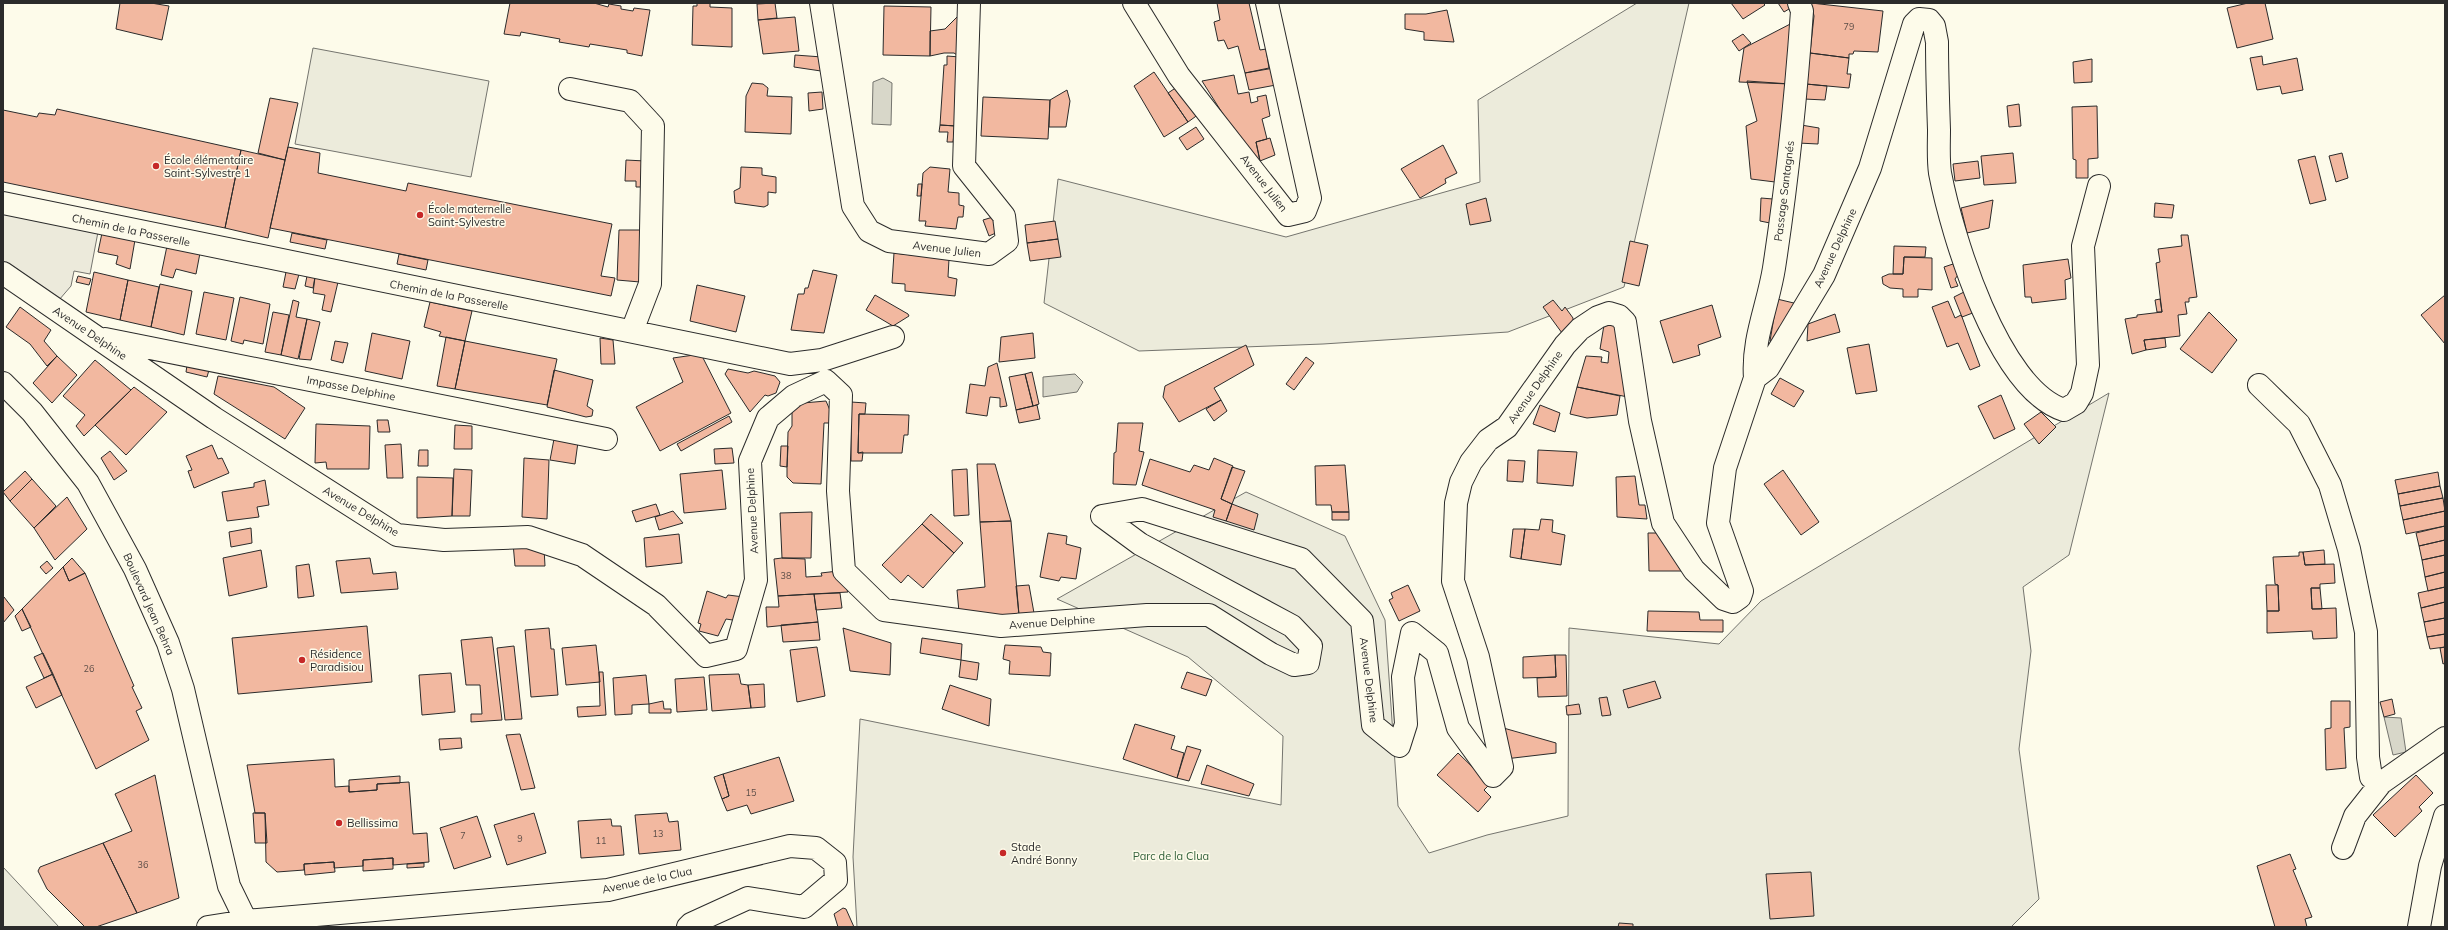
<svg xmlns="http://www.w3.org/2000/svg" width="2448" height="930" font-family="Mulish,sans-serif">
	<rect width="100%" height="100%" fill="#fdfbea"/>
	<path fill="#ecebdb" stroke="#74746e" d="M1637 3H1689L1624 287 1508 332 1323 344 1139 351 1044 303 1058 179 1286 237 1480 182 1478 100Z
		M313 48 489 81 471 177 295 144Z
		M2109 393 2069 555 2023 587 2031 651 2019 749 2039 899 2011 927H857L853 857 860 719 1281 805 1283 736 1188 657 1057 599 1246 492 1345 536 1385 620 1398 806 1429 853 1487 835 1568 816 1569 628 1719 644 1761 601Z
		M3 867 59 927H3Z"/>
	<path fill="#eceadb" stroke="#74746e" d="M3 213 98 232 90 274 74 271 71 286 59 300 3 262Z"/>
	<path fill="#d8d7c9" stroke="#74746e" d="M883 78 892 83 891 125 872 124 873 82Z
		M1075 374 1083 382 1077 392 1043 397V377Z
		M2384 717 2401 718 2406 752 2393 755Z"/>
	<path fill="#f2b8a0" stroke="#2b2b2b" d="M120 3H151L169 6 162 40 116 29Z
		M510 3H594L608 7 609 4 621 6V9L633 11 634 8 650 10 642 56 627 53V50L590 44 589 47 559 42 560 39 521 32 520 36 504 34Z
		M697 3H710V7L732 8V47L692 45 693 6H697Z
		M775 3 777 18 758 20 757 4Z
		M1217 3H1249L1260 50 1266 49 1269 68 1245 73 1238 46 1228 49 1224 40 1218 41 1214 22 1220 20Z
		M1731 3H1763L1765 5 1743 19Z
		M1778 3H1792L1794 6 1784 12Z
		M1811 3 1883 11 1878 52 1854 51 1853 54H1849V58L1810 53 1814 16Z
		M2248 3H2265L2273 39 2237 48 2227 8Z
		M884 6 931 7 930 56 883 55Z
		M1447 10 1454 42 1424 40V32L1405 29V14H1426Z
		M962 12 960 57 954 53H944L930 56V31L945 29Z
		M795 17 799 51 763 54 758 20Z
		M1796 21 1790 84 1739 82 1744 48Z
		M1743 34 1751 43 1739 51 1732 41Z
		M1810 53 1849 58 1847 74H1851L1849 88 1806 84Z
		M795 55 822 57 821 71 794 67Z
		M947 56 960 57 957 126 940 125 944 65H947Z
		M2262 56 2263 65 2297 58 2303 90 2282 94 2280 86 2257 90 2250 58Z
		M2092 59V82L2074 83 2073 62Z
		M1274 68 1276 85 1249 90 1245 73Z
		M1154 72 1188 122 1164 137 1134 86Z
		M1234 75 1238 94 1249 92 1251 103 1258 101 1257 97 1266 95 1270 116 1262 119 1267 139 1256 142 1260 161 1254 163 1202 81Z
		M1747 81 1790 84 1775 182 1751 179 1746 126 1757 121Z
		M752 83 763 84 768 88 767 96 792 97 791 134 745 132 746 96Z
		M1806 84 1827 86 1825 100 1804 99Z
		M1180 85 1199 114 1188 122 1168 93Z
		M1067 90 1070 101 1066 127H1049L1050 100Z
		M822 92 823 109 809 111 808 93Z
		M983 97 1050 100 1048 139 981 136Z
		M270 98 298 103 285 160 258 153Z
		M2019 104 2021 126 2009 127 2007 106Z
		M2097 106 2098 158 2088 159V178H2076V160L2073 159 2072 107Z
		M57 109 241 150 225 228 3 182V110L37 117 39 113 55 115Z
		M940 125 955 126 953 142H947L948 132H939Z
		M1801 125 1819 128 1818 144 1798 143Z
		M1196 127 1204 139 1187 150 1179 138Z
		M1270 138 1275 155 1260 161 1256 142Z
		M1443 145 1457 173 1445 179 1446 183 1420 198 1401 169Z
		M288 147 320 153 318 173 406 191 408 183 612 224 601 276 615 278 611 296 270 228Z
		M241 150 285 160 268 238 225 228Z
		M2013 153 2016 183 1984 185 1981 156Z
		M2342 153 2348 178 2336 182 2329 156Z
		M2315 156 2326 200 2310 204 2298 160Z
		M626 160 645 161 644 187H636V181H625Z
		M1978 161 1980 178 1955 181 1953 164Z
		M741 167 762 168V175L776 177V193L768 192V205L764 207 735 203 734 191 740 188Z
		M930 167 950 169 948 192 959 193V205L964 206 963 217H958L956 229 925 226 926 221H919L923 173Z
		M918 184H922L921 196H917Z
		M1486 198 1491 221 1470 225 1466 204Z
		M1761 198 1773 199 1770 223 1760 221Z
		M1993 200 1989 228 1967 233 1961 208Z
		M2155 203 2174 205 2172 218 2154 217Z
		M993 217 998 232 989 236 983 220Z
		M1055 221 1058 239 1027 243 1025 225Z
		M619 230H642L640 282 617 280Z
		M102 233 135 240 130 269 116 264 118 256 98 252Z
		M292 233 327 240 325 249 290 242Z
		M2181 235H2188L2197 297 2189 298V302H2185L2187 314 2178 315 2180 336 2144 340 2146 350 2132 354 2125 319 2137 317V315L2162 312 2156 263 2160 262 2158 249 2182 246Z
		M1058 239 1061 257 1030 261 1027 243Z
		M1630 241 1648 245 1639 286 1622 282Z
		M167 246 200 253 196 274 176 269 173 278 161 275Z
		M1894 246 1926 247 1925 257H1904L1903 274H1893Z
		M894 253 949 259 948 277 957 279 955 296 905 291V284L892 283Z
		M399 254 428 260 426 270 397 264Z
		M1904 257 1932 258V290L1918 289V297H1903V289L1890 288 1883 284 1882 277 1889 274H1903Z
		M2068 259 2071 278 2065 280 2066 299 2032 303 2031 297H2025L2023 265Z
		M1953 264 1958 275 1955 279 1958 286 1951 288 1944 267Z
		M813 270 837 275 824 333 791 330 798 294H804L805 288H808Z
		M94 272 128 280 120 320 86 312Z
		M286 272 299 274 295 289 283 287Z
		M78 276 91 279 89 285 76 282Z
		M307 276 315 277 313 288 305 286Z
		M315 277 338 282 331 312 322 310 325 295 313 293Z
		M128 280 159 287 151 327 120 320Z
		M160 284 192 291 184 335 151 327Z
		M697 285 745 296 736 332 690 321Z
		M204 292 234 298 226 340 196 334Z
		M1964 292 1970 306 1978 311 1962 317 1954 297Z
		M875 295 908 314 909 316 893 326 866 310Z
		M2445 295V344L2421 315Z
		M240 297 270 304 263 344 244 340 243 344 231 341Z
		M1777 299 1798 304 1776 342 1770 341Z
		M2160 299 2162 312H2157L2155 300Z
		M293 300 299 302 296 317 307 319 298 359 281 355Z
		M1553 300 1562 311 1565 307 1573 318V322L1562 333 1543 307Z
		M1948 301 1955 318 1961 315 1962 317 1980 366 1970 370 1958 343 1947 347 1932 307Z
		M430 302 472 311 465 341 439 336 441 332 424 327Z
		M1712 305 1721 337 1698 345 1700 355 1673 363 1660 321Z
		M20 307 51 330 44 341 57 356 47 366 30 344 6 327Z
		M273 312 289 315 281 355 265 352Z
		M2209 312 2237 340 2212 373 2180 349Z
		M1835 314 1840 332 1807 341 1808 324Z
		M307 319 320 322 311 360 299 359Z
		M1609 323 1618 328 1628 397 1577 387 1586 356 1602 357 1601 362 1608 363 1609 352 1600 349 1604 325Z
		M372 333 410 341 402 379 365 371Z
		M1033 333 1035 358 999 362 1001 337Z
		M446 337 465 341 455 389 437 386Z
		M600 338 613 340 615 364H601Z
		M2165 338 2166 347 2146 350 2144 340Z
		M335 341 348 343 343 363 331 360Z
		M465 341 557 359 547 405 455 389Z
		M1869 344 1877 391 1856 394 1847 348Z
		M1246 345 1254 365 1214 388 1221 400 1179 422 1163 397 1165 386Z
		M701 354 731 413 660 451 636 407 683 382 673 358Z
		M57 356 77 375 52 403 33 383Z
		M1306 357 1314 363 1294 390 1286 384Z
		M188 359 211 363 207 377 186 372Z
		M95 360 131 390 84 436 76 426 85 415 63 396Z
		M997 363 1007 406 1000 407V398L990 397 987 416 966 413 970 384 985 386 988 367Z
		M728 369 748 373 754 371 775 376 780 382 776 393 768 396 765 395 750 412 725 374Z
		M554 370 593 380 587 406 593 410 592 416 586 417 547 407Z
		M1032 372 1039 404 1033 406 1025 374Z
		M1025 374 1033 406 1016 410 1009 377Z
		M218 376 274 387 305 408 285 439 214 394Z
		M1780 378 1804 391 1794 407 1771 394Z
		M134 387 167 412 126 455 95 425Z
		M1577 387 1620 396 1617 415 1587 418 1570 414Z
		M2001 395 2015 429 1994 439 1978 406Z
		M1221 400 1227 411 1214 421 1206 409Z
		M826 401 832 415 831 423H824L821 484 793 483 787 477V467L788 432 792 426V410L803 403Z
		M851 402 866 403 865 414H859L858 453 863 452 862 461H851Z
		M1037 405 1040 419 1019 423 1016 410Z
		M1540 405 1560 413 1555 432 1533 424Z
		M2041 412 2056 427 2039 444 2024 424Z
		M859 414 909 415 908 435H904L902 453H858Z
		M729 416 732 422 681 451 677 444Z
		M377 420H388L390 432H378Z
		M1118 423H1143L1139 451 1144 452 1136 485 1113 484 1114 453 1116 452Z
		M316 424 370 426 369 469H327L326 462 315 463Z
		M455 425 472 426V449H454Z
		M554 439 578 442 575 464 550 460Z
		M401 444 403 478H387L385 445Z
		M212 445 218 459 222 458 229 473 194 488 188 471 192 470 186 456Z
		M781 446H788L787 467 780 466Z
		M732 448 734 463 715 464 714 449Z
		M419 450H428V466H418Z
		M1538 450 1577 452 1573 486 1537 483Z
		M110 451 127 471 114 480 101 458Z
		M524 458 549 460 547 519 522 517Z
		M1214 458 1233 466 1221 499 1232 504 1226 521 1213 517 1215 510 1142 485 1150 459 1190 472 1194 465 1209 470Z
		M1508 460 1525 461 1523 482 1507 481Z
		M977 464H995L1011 521 980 522Z
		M1345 465 1349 512H1332L1331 505H1316L1315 466Z
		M1232 467 1245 471 1232 504 1221 499Z
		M454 469 472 470 470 516H452Z
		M967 469 969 515 954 516 952 470Z
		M722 470 726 509 684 513 680 474Z
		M1783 470 1819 522 1801 535 1764 484Z
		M25 471 32 479 10 501 3 492Z
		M2438 472 2440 486 2398 494 2395 480Z
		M1635 476 1639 505H1645L1647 519 1617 517 1616 477Z
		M417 477 453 478 452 516 417 518Z
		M32 479 56 506 34 528 10 501Z
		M265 480 269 505 257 507 259 517 227 521 222 492 254 487V483Z
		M2440 486 2443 498 2400 506 2398 494Z
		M67 497 87 529 55 560 34 528Z
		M2443 498 2445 511 2403 520 2400 506Z
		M656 504 660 515 636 522 632 511Z
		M1232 504 1258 514 1254 530 1226 521Z
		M673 511 683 523 659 530 655 517Z
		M2445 511V526L2406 534 2403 520Z
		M812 512 811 558H782L780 513Z
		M1332 512H1349V520H1332Z
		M931 514 963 543 954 553 922 524Z
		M1541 519 1553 520 1552 532 1565 535 1561 565 1521 559 1525 529 1539 530Z
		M1011 521 1019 615 988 616 959 612 957 590 985 587 980 522Z
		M922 524 954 553 923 588 908 575 901 583 882 565Z
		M2445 526V540L2419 546 2416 533Z
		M251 528 252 543 231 547 229 532Z
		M1513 529H1525L1521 559 1510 557Z
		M1048 533 1067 536 1066 544 1081 548 1076 579 1061 577 1059 581 1040 577Z
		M1648 533H1661L1684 571H1649Z
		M679 534 682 563 646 567 644 538Z
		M2445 540V555L2422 560 2419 546Z
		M513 543 544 548 545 566H515Z
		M261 550 267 587 229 596 223 558Z
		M2324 550 2325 564 2305 565 2303 552Z
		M2299 552H2303L2305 565 2334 564 2335 583 2320 584V588H2311L2312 609 2336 608 2337 638 2313 639 2312 631 2267 633V611H2279L2278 585 2275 584 2273 557 2299 556Z
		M2445 555V572L2425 577 2422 560Z
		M72 558 85 573 69 581 63 567Z
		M370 558 373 574 396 572 398 589 341 593 336 561Z
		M782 558 805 559 806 577 822 576 821 573 838 571 848 592 778 596 774 559Z
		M47 561 53 568 46 574 40 567Z
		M309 564 314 596 298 598 296 566Z
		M63 567 69 581 85 573 134 686 132 687 142 708 136 711 149 740 96 769 22 609Z
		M2445 572V587L2428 591 2425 577Z
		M1029 585 1034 613 1019 615 1016 586Z
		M1408 585 1420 611 1399 621 1389 600 1393 598 1391 593Z
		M2266 585H2278L2279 611H2267Z
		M2445 587V602L2421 608 2418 593Z
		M2311 588H2320L2322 609H2312Z
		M707 591 726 598 728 595 744 597 739 621 726 619 718 636 699 631 701 624 698 623Z
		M840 593 842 608 816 610 814 594Z
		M814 594 818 622 767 627 766 607H779L778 596Z
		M4 597 14 610 3 623V598Z
		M2445 602V618L2424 622 2421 608Z
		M22 609 31 627 22 631 15 616Z
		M1648 611 1699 612 1700 620H1723V632L1647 631Z
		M2445 618V634L2427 637 2424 622Z
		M818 622 820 640 783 642 781 625Z
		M367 626 372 682 238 694 232 638Z
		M549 628 551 649H554L558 695 531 697 525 630Z
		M843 628 891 643 890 675 850 671Z
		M2445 634V647L2430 649 2427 637Z
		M492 637 502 720 471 722V714H482L480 685H466L461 640Z
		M922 638 962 644 961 660 920 653Z
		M596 645 600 682 566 685 562 648Z
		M1005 645 1041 647 1043 652 1051 653 1050 676 1009 674 1010 661 1003 659Z
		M514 646 522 719 505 720 497 648Z
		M817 647 825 696 797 702 790 650Z
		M2445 647V663L2443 664 2440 648Z
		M43 653 53 674 44 678 34 657Z
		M1555 655 1556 677 1523 678V657Z
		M1555 655H1566L1567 696 1538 697 1537 678 1556 677Z
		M961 660 979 663 977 680 959 677Z
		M599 672H603L606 715 578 717 577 707 600 706Z
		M1187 672 1212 680 1206 696 1181 688Z
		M451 673 455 712 422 715 419 675Z
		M53 674 62 695 36 708 26 687Z
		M739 674 741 684 748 685 751 708 712 711 709 675Z
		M646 675 649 704 632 705V714L615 715 613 678Z
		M704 677 707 710 677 712 675 679Z
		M1655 681 1661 698 1628 708 1623 690Z
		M764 684 765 707 751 708 748 685Z
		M950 685 991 699 989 726 942 709Z
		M1607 697 1611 715 1602 716 1599 698Z
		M2392 699 2395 714 2384 717 2380 702Z
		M663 701 664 709H671V713H649V704Z
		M2331 701H2350V727L2344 728 2346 768 2326 770 2325 729 2331 728Z
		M1579 704 1581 714 1567 715 1566 706Z
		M1135 724 1175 736 1171 749 1184 753 1177 778 1123 759Z
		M1500 727 1556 743V753L1505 759Z
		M520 734 535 788 521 790 506 735Z
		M461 738 462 748 440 750 439 739Z
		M1187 746 1201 750 1189 781 1177 778Z
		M1458 753 1490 784 1484 790 1491 797 1478 812 1437 775Z
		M779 757 794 801 751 814 747 805 727 811 722 799 729 796 723 774Z
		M334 759 335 787 349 786V792L377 790V784L409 782 413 834 427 833 429 862 393 865V858L363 860V866L334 868V862L304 864V870L277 872 266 862 265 813H255L247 765Z
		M1207 765 1254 784 1249 796 1201 784Z
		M723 774 729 796 722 799 714 777Z
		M155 775 179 898 137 913 103 843 132 831 115 794Z
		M2416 775 2433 793 2419 807 2422 811 2395 837 2373 815Z
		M400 776V783L377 784V790L349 792V780Z
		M253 813H265L267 843H255Z
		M534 813 546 853 507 865 494 825Z
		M667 813 669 822 678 821 681 850 639 854 635 815Z
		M477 816 491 857 454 869 440 828Z
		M611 819 612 826H621L624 855 581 858 578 821Z
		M103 843 137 913 96 927H85L47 889 38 871 40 867Z
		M2290 854 2296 869 2293 870 2312 917 2305 919 2307 927H2275L2257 866Z
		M393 858V869L363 871V860Z
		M334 862 335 872 305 875 304 864Z
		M424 863V867L407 868V864Z
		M1811 872 1814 916 1770 919 1766 874Z
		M843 908 846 909 854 927H838L834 914Z
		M1619 923 1633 924V927H1618Z"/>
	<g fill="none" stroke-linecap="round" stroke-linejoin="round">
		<defs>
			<path id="minor" d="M821 3 853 206 869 231 889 241 989 254 1007 241 1004 216 964 166 969 3
				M1134 3 1179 76 1288 215 1305 211 1310 198 1267 3
				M570 89 630 101 653 126 650 284 632 331
				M3 203 790 364 822 360 893 337
				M3 273 214 418 397 535 444 540 528 537 582 555 656 605 706 656 736 649 756 580 750 461 768 418 794 396 826 381 841 395 838 491 844 571 884 610 1001 626 1147 615H1209L1271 654 1294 665 1308 663 1311 646 1292 626 1140 544 1102 516 1142 509 1301 559 1362 621 1373 725 1399 746 1406 724 1403 677 1412 633 1437 653 1458 728 1493 776 1502 767 1478 657 1453 581 1456 503 1461 482 1471 462 1488 440 1507 427 1565 345 1580 329 1598 317 1609 313 1619 316 1625 322 1640 421 1663 523 1694 570 1724 599 1733 602 1740 597 1742 591 1718 523 1725 468 1755 378 1768 368 1824 275 1870 168 1914 24 1919 19 1929 20 1934 26 1937 42C1937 72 1938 101 1939 130 1939 144 1938 159 1940 173 1952 235 1998 389 2064 410L2076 403 2082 393 2088 365 2083 246 2099 186
				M105 339 606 439
				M1755 378C1752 339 1768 306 1774 268 1787 183 1796 97 1802 11L1799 3
				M3 383 32 412 88 483 135 569 168 643 183 689 229 886 249 927
				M2259 385 2299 424 2330 485 2349 549 2366 632 2368 757 2371 777 2381 783 2445 738
				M2343 848 2355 816 2381 783
				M208 927 246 921 608 890 790 846 816 848 835 863 836 880 804 907 748 898 691 924 688 927
				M2419 927 2430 866 2445 816"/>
		</defs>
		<use href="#minor" stroke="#2b2b2b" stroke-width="24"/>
		<use href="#minor" stroke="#fdfbea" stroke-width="22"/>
	</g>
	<g fill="#c62828" stroke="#fdfbea" stroke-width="1.5">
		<circle cx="156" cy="166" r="4"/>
		<circle cx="420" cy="215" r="4"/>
		<circle cx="302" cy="660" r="4"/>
		<circle cx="339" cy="823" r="4"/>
		<circle cx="1003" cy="853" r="4"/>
	</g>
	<g text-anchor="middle" stroke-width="3" stroke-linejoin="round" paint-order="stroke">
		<g font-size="9" fill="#5d4e48">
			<text x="1849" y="30">79</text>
			<text x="786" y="579">38</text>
			<text x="89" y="672">26</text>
			<text x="751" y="796">15</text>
			<text x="658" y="837">13</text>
			<text x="463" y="839">7</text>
			<text x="520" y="842">9</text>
			<text x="601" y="844">11</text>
			<text x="143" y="868">36</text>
		</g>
		<g font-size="11" fill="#2b2b2b" stroke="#fdfbea" text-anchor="start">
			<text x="164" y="164">École élémentaire<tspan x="164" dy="13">Saint-Sylvestre 1</tspan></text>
			<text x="428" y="213">École maternelle<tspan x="428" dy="13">Saint-Sylvestre</tspan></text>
			<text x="310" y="658">Résidence<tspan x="310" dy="13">Paradisiou</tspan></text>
			<text x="347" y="827">Bellissima</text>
			<text x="1011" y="851">Stade<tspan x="1011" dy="13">André Bonny</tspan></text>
		</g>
		<g font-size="11" fill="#2b2b2b" stroke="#fdfbea">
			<text transform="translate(1264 183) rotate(52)" y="4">Avenue Julien</text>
			<text transform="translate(1784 191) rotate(-83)" y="4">Passage Santagnés</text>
			<text transform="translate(131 230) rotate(12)" y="4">Chemin de la Passerelle</text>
			<text transform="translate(1835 248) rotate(-65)" y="4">Avenue Delphine</text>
			<text transform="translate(947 249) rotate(7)" y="4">Avenue Julien</text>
			<text transform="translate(449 295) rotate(11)" y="4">Chemin de la Passerelle</text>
			<text transform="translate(90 333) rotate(34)" y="4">Avenue Delphine</text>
			<text transform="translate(1535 387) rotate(-55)" y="4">Avenue Delphine</text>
			<text transform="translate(351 388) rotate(11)" y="4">Impasse Delphine</text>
			<text transform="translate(361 511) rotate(31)" y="4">Avenue Delphine</text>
			<text transform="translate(752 511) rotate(-93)" y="4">Avenue Delphine</text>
			<text transform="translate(149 604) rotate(66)" y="4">Boulevard Jean Behra</text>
			<text transform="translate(1052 622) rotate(-4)" y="4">Avenue Delphine</text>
			<text transform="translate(1369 680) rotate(83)" y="4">Avenue Delphine</text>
			<text transform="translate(647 880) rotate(-12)" y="4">Avenue de la Clua</text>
		</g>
		<g font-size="11" fill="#34623c" stroke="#fdfbea">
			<text x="1171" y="860">Parc de la Clua</text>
		</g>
	</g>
	<rect width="2448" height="930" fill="none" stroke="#2b2b2b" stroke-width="8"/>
</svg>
